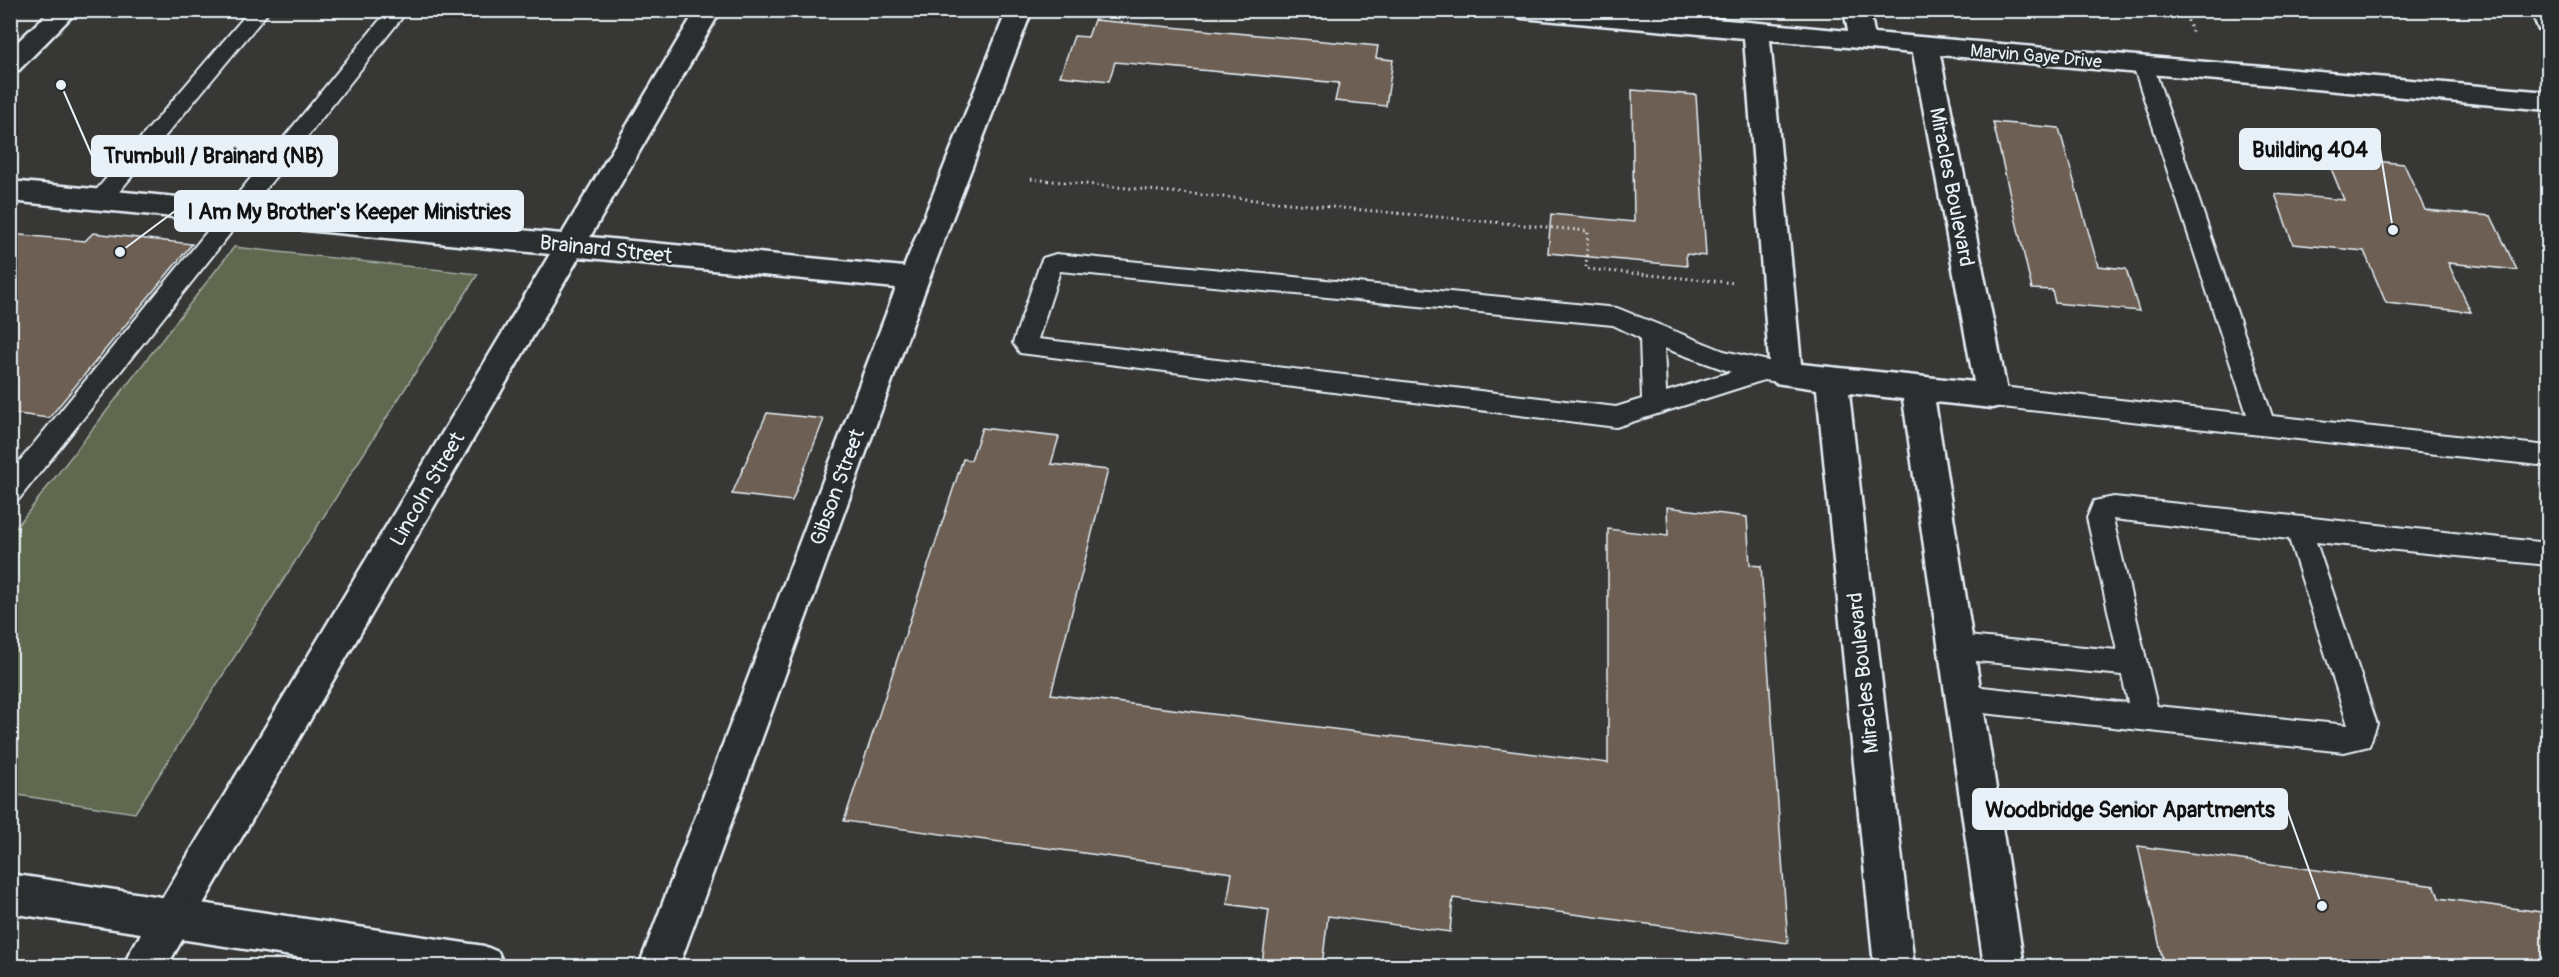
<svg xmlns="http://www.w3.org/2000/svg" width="2559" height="977" font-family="Pangolin,sans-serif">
	<rect width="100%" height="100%" fill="#373735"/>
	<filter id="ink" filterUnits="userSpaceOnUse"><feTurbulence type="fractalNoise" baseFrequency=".0167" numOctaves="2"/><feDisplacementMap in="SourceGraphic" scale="12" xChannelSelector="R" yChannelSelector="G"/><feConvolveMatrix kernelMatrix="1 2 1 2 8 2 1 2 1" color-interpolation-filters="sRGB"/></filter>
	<g filter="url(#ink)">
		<path fill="#606950" stroke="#a4ada4" stroke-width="1.5" d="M234 247 478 274 135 813 11 794V534Z"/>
		<path fill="#6d5f53" stroke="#e8f1f8" stroke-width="1.5" d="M1094 20 1378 46 1376 58 1393 60 1386 106 1335 101 1339 83 1115 62 1109 81 1060 76 1074 36 1088 37Z
			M1632 90 1696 95 1706 256 1686 254 1687 266 1548 253 1551 214 1634 222Z
			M1993 122 2059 128 2098 266 2126 269 2139 311 2055 303 2052 290 2032 289Z
			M2326 156 2404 164 2425 210 2491 216 2517 270 2448 263 2471 312 2386 303 2364 251 2293 244 2275 194 2344 200Z
			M93 233 192 244 49 418 10 413V234L85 241Z
			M767 413 824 419 792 501 732 494Z
			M982 428 1059 437 1051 464 1108 470 1051 694 1608 763V529L1668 536 1667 507 1747 517 1750 565 1761 566 1788 943 1453 898 1450 932 1328 916 1322 966H1282L1262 964 1269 910 1227 904 1232 873 844 821 963 459 971 460Z
			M2138 846 2435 886 2439 898 2548 913V966H2164Z"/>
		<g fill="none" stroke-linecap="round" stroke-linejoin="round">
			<defs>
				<path id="lane" d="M250 10H270L108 205 100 208 92 205 89 200 92 195Z
					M388 10H408L19 499 10 502V473Z
					M2143 58 2150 60 2153 65 2272 416 2548 446V466L1992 406 1983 403 1980 396 1983 389 1992 386 2247 414 2133 65 2136 60Z
					M1056 254 1617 308 1724 351 1795 367 1798 374 1795 381 1786 383 1764 380 1616 427 1020 353 1013 343 1040 264 1043 258ZM1060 271 1613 325 1640 338 1642 399 1616 407 1038 339ZM1664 348 1731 372 1666 392Z
					M2114 497 2548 543V565L2316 542 2377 724 2369 746 2344 752 1964 711 1954 707 1950 698 1954 689 1964 685 2128 703 2122 675 1956 659 1946 656 1942 647 1946 638 1956 635 2117 650 2087 518 2094 501ZM2113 519 2289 539 2348 725 2157 706Z"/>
				<path id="street" d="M696 10H721L590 237 904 267 1007 10H1032L929 279 679 966H639L896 288 579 257 167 966H124L130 952 550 254 10 201V181L562 234Z
					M1510 10H1617L1848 31 1844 10H1870L1874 33 2548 92V110L1940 55 2008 396 2003 405 1992 408 1935 402 2024 966H1984L1903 399 1849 393 1914 966H1874L1817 389 1775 383 1770 374 1744 38 1522 18 1513 16ZM1770 40 1913 53 1974 382 1801 364Z"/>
				<path id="secondary" d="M51 10H78L19 70 10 72V49Z
					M2531 10H2548V32L2539 30Z
					M10 874 484 946 498 952 504 966H356L10 913Z"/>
			</defs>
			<use href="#lane" stroke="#e8f1f8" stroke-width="4"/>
			<use href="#street" stroke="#e8f1f8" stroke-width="5"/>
			<use href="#secondary" stroke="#e8f1f8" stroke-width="5"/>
			<path stroke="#e8f1f8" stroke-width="3" stroke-dasharray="1.5 4" stroke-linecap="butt" d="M2184 10 2192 32
				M1031 179 1588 231 1586 269 1735 283"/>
			<path stroke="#e8f1f8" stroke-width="4" stroke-dasharray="1.5 5" stroke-linecap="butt" d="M60 966 65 958"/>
			<use href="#lane" fill="#2a2d2e" fill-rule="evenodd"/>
			<use href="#street" fill="#2a2d2e" fill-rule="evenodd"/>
			<use href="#secondary" fill="#2a2d2e" fill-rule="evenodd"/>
		</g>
	</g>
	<g text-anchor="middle" stroke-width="4.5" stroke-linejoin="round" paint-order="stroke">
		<g font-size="18" fill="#e8f1f8" stroke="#2a2d2e">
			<text transform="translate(2036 56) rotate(5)" y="6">Marvin Gaye Drive</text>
		</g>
		<g font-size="21" fill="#e8f1f8" stroke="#2a2d2e">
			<text transform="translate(1952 187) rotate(79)" y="7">Miracles Boulevard</text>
			<text transform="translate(606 249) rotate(6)" y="7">Brainard Street</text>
			<text transform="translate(837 487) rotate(-70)" y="7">Gibson Street</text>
			<text transform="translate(427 489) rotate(-60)" y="7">Lincoln Street</text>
			<text transform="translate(1863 673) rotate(-96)" y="7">Miracles Boulevard</text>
		</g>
	</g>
	<path fill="none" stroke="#e8f1f8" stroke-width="2" d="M2393 230L2380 149M61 85L92 156M120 252L175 211M2322 906L2287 809"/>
	<g fill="#e8f1f8" stroke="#2a2d2e" stroke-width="2">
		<circle cx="2393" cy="230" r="6"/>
		<circle cx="61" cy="85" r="6"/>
		<circle cx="120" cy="252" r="6"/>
		<circle cx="2322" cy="906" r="6"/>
	</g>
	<g fill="#e8f1f8" stroke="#e8f1f8" stroke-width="2">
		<rect x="2240" y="129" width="140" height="40" rx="6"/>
		<rect x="92" y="136" width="245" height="40" rx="6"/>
		<rect x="175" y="191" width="348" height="40" rx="6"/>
		<rect x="1973" y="789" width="314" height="40" rx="6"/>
	</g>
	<g font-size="22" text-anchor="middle" font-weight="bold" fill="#111">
		<text x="2310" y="157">Building 404</text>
		<text x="214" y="163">Trumbull / Brainard (NB)</text>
		<text x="349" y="219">I Am My Brother's Keeper Ministries</text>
		<text x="2130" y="817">Woodbridge Senior Apartments</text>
	</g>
	<rect width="2559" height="977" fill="none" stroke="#2a2d2e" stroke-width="36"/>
	<rect x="18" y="18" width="2523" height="941" fill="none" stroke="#e8f1f8" stroke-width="2" filter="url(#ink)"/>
</svg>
